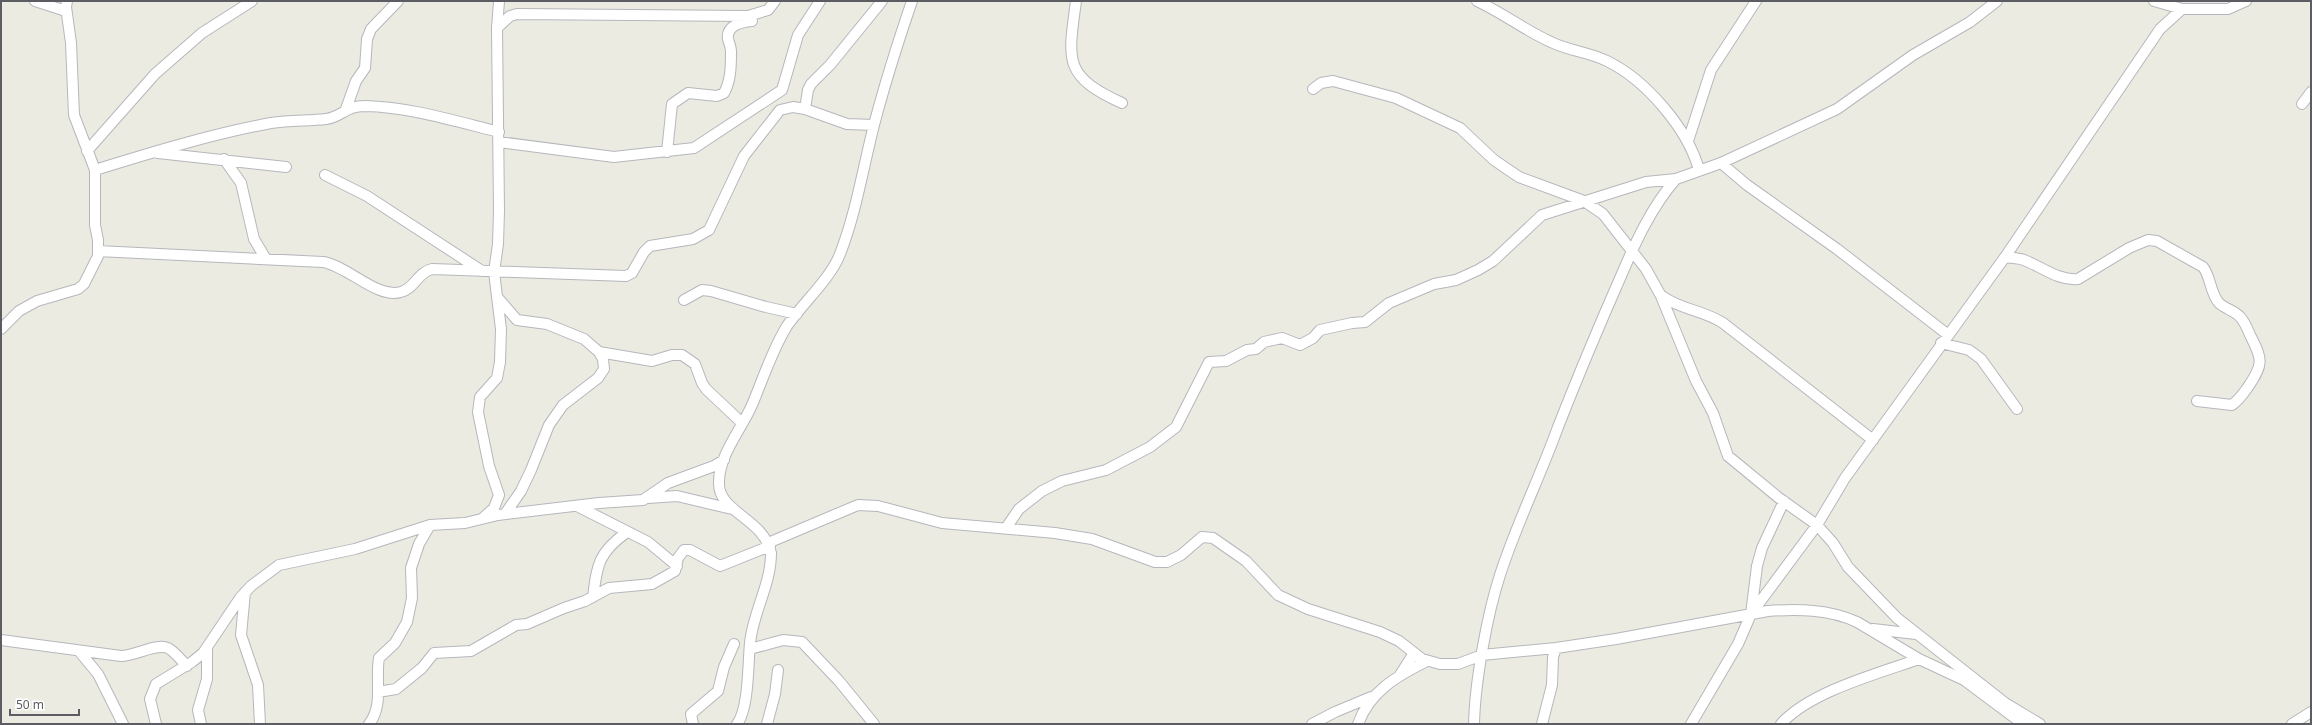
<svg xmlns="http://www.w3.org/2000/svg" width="2312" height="725" font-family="'Noto Sans',sans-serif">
	<rect width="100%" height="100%" fill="#ecebe2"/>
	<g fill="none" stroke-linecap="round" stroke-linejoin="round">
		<defs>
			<path id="street" d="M35 1 66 11
				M1076 1C1068 61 1063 76 1122 103
				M1477 1C1503 13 1526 31 1551 42 1569 51 1589 52 1607 61 1646 80 1688 129 1699 170
				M2154 1 2182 9
				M497 28 510 16 517 14 748 16 768 10 775 1
				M1313 89 1321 83 1333 81 1396 98 1460 128 1494 160 1519 177 1584 201 1603 214 1646 269 1661 296 1696 381 1713 413 1728 456 1779 498 1817 525 1833 543 1848 567 1897 618 2005 703 2040 724
				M2302 104 2311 92
				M346 109 356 81 365 68 367 39 371 29 398 1
				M805 109 808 90 811 84 830 65 882 1
				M1688 141 1711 70 1756 1
				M499 142 614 157 694 148 782 90 798 35 820 1
				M87 151 155 74 202 33 252 1
				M667 152 672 104 688 93 717 96 724 93C731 81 731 65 731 51 731 47 729 43 728 39 726 25 742 22 752 21
				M158 153 286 167
				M224 159 241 183 254 239 266 259
				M1721 163 1747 185 1837 249 1947 334
				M95 170C153 152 212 134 271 123 290 120 308 121 326 119 342 117 345 106 365 106 410 107 455 121 499 132
				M325 175 367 196 482 271
				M98 251 323 262C348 266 377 299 401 292 414 289 418 272 432 269L626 276 632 273 644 252 650 246 693 239 709 230 744 156 780 110 793 107 805 109 847 124 874 125
				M2005 257C2012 258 2019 258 2024 260 2042 267 2059 281 2078 279L2129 248 2148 240 2157 241 2203 267C2211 277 2210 293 2219 303 2225 309 2236 311 2241 318 2246 324 2248 331 2251 337 2263 360 2263 365 2248 387 2243 394 2239 400 2232 405L2197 401
				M1662 296C1681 310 1703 310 1723 323L1873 440
				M497 297 517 320 547 324 584 339 599 352 603 359 604 369 598 378 563 405 549 425 531 470 521 491 505 514
				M684 300 702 290 711 291 766 307 797 314
				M1 329 19 311 37 301 78 289 84 284 98 256V240L95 225V170L74 115 71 43 66 7 67 1
				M1941 343 1969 350 1981 359 2017 409
				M599 352 652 361 672 355H682L695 364 702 383 706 389 742 423
				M648 498 677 496 732 509
				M577 506 648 542 677 566
				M483 518 494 508 499 495 489 466 478 412 480 397 497 378 500 362 501 329 494 272 498 244 499 211 497 28 499 1
				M1006 528 1019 509 1042 491 1062 481 1106 470 1150 447 1176 427 1209 362 1226 361 1247 350 1256 349 1264 342 1282 338 1300 345 1313 338 1320 330 1352 323 1365 322 1389 303 1434 284 1456 280 1478 270 1493 261 1542 215 1646 182 1676 179 1721 163 1837 109 1913 55 1970 22 1997 1
				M768 543 858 505 878 506 942 523 1055 533 1092 539 1155 562H1167L1181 555 1202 537 1213 538 1246 561 1278 595 1308 609 1380 632 1399 641 1422 659 1440 664H1458L1482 655 1556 648 1616 639 1768 611C1798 609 1829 609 1857 622L1919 659 1964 680 2023 724
				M245 592 241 635 258 685 260 724
				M593 597C597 564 599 552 627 532
				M1751 614 1757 566 1762 548 1784 501
				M1873 629 1916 634
				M1 640 121 656C135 656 156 643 168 648 175 652 181 660 187 666
				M750 649 783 640 802 642 839 681 874 724
				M79 651 98 674 123 724
				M1400 675 1414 653
				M378 692 396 689 422 668 434 653 471 651 516 625 527 624 564 608 585 601 609 588 652 584 675 571 678 558 684 550H690L720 566 770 546
				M156 724 150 699 156 684 192 662 203 653 240 598 251 586 279 565 355 549 430 525 465 523 498 515 599 503 643 500 668 483 714 466 724 460
				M201 724 198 710 207 679V648
				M369 724C384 705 375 680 379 658L395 643 407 622 412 598 411 568 419 544 430 525
				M693 724 691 714 718 691 724 667 734 644
				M737 724C749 709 748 662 750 643 753 612 771 585 771 553 764 519 719 512 719 484 718 456 741 430 752 405 763 379 772 350 787 326 802 304 831 278 840 254 856 213 863 168 874 125 885 83 898 42 912 1
				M767 724 775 694 778 670
				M1312 724 1335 712 1371 697
				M1358 724C1370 691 1397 676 1427 661
				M1474 724C1475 682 1487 615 1500 575 1516 525 1540 477 1558 427 1578 376 1599 326 1621 276 1635 243 1652 206 1676 179
				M1542 724 1552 685 1553 657 1556 648
				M1691 724 1738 644 1751 614 1817 525 1845 478 2005 257 2160 29 2182 9H2228L2246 1
				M1781 724C1809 692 1879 673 1919 659
				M2292 724 2311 712"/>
		</defs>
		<use href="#street" stroke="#b5b7bc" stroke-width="12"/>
		<use href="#street" stroke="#fff" stroke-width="10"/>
	</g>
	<rect width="2312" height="725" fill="none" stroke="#5b5d62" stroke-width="4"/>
	<path d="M10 709v6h69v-6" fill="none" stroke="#5b5d62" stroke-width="2"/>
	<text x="16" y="709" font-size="12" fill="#5b5d62" stroke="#ffffff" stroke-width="3" paint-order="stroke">50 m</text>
</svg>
